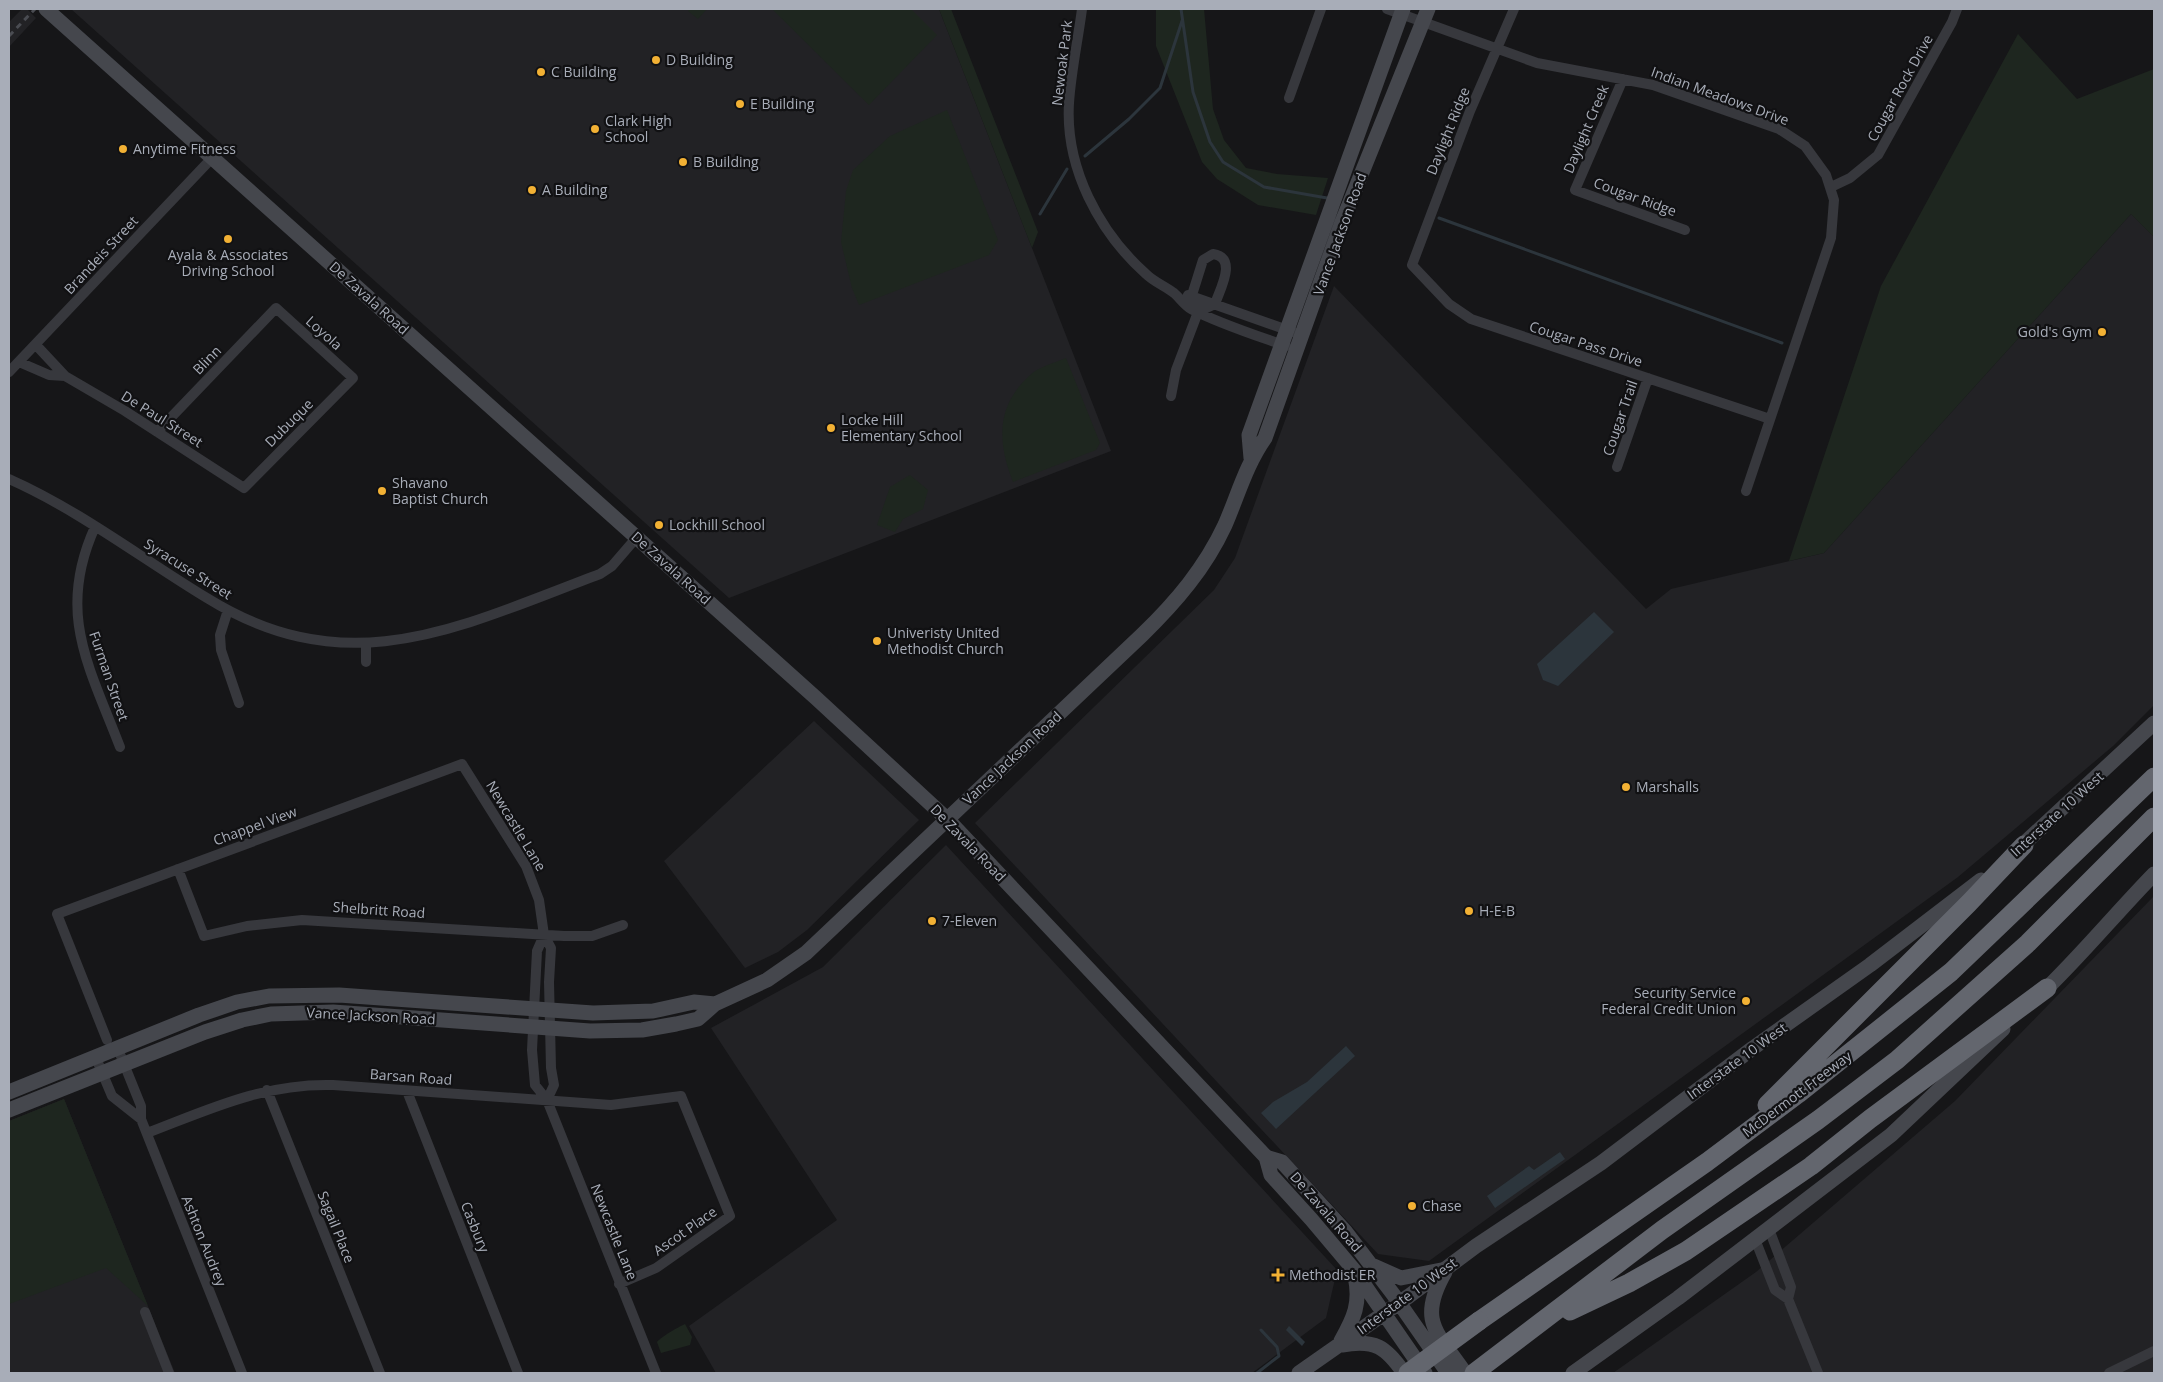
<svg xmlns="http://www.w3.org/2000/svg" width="2163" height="1382" font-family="'Open Sans',sans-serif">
	<rect width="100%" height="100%" fill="#161618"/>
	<path fill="#222225" d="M22 9H27L36 18 9 47V22Z
		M71 9H939L1111 451 729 598Z
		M2131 214 2154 237V705L2113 746 1958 877 1429 1261 1378 1254 975 823 1214 590 1235 558 1334 286 1646 609 1671 589 1824 553Z
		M814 721 919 820 807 930 778 952 745 968 664 861Z
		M946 845 1337 1270 1326 1318 1252 1373H716L689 1326 837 1220 711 1028 823 967Z
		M2154 896V1373H1613L1756 1272 1955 1101Z
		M64 1099 175 1373H9V1121Z"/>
	<path fill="#1e261f" d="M690 9H707L698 19 688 11Z
		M772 9H911L937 35 869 105Z
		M939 9H951L1038 232 1032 248Z
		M1156 9H1204L1213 109 1224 140 1246 168 1277 174 1328 178 1316 215 1258 205 1217 179 1202 162 1156 46Z
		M2018 34 2077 99 2154 69V237L2131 214 1824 553 1789 561 1881 286Z
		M947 110 998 240 989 255 859 305 852 288 841 242 846 191 853 170 890 136Z
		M1066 358 1100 443 1096 450 1013 482C998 443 995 408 1029 376 1038 367 1054 363 1066 358Z
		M910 475 928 490 923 509 903 519 895 532 877 525 890 487Z
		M64 1099 148 1306 106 1268 9 1304V1121Z
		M685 1324 692 1337 690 1345 661 1353 657 1342C661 1337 678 1327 685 1324Z"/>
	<path fill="#2c353c" d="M1594 612 1614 632 1558 686 1543 680 1537 664Z
		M1346 1046 1355 1056 1276 1129 1261 1113 1273 1102 1307 1082Z
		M1560 1152 1565 1159 1495 1208 1487 1196 1529 1166 1534 1170Z
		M1289 1326 1305 1342 1302 1346 1286 1330Z"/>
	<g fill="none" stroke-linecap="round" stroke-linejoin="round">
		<path stroke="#2c353c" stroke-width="3" d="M1181 9 1193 92 1210 142 1223 162 1264 187 1327 198
			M1085 156 1129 119 1160 88 1182 21
			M1040 214 1067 169
			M1439 218 1782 343
			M1257 1373 1279 1356 1277 1347 1261 1330"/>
		<path stroke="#37383d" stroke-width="10" d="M1082 9C1078 40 1071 72 1069 103 1065 168 1099 232 1146 274 1154 282 1165 286 1174 293 1180 298 1184 305 1191 309 1220 324 1255 335 1286 346
			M1387 9 1537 63 1653 85 1779 129 1805 146 1826 175 1834 200 1831 238 1746 491
			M1514 9 1470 111 1412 265 1449 304 1471 319 1770 419
			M1623 79 1575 190 1685 230
			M1289 98 1321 9
			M1831 187 1850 178 1878 155 1952 22 1957 9
			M1188 295 1293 332
			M36 345 65 376 125 411 244 488 353 378 276 308 157 432
			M19 362 49 375 65 376
			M9 372 213 157
			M1171 396 1176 370 1198 312 1192 295 1203 260 1213 254C1238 258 1220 289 1215 304L1198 312
			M1617 467 1648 378
			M9 479C79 510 141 558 207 598 349 686 461 626 600 574L612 566 637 537
			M95 527C56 613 89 666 120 747
			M228 610 220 635 221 650 239 703
			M366 662V644
			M178 869 204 936 247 926 302 920 564 936H592L623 925
			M544 935 537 951 532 1050 535 1085 547 1100 656 1373
			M107 1040 57 914 462 764 526 866 539 900 544 935 551 948 549 982 551 1068 554 1085 547 1100
			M118 1049 141 1106V1119L242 1373
			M96 1058 112 1096 141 1119
			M267 1090 380 1373
			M407 1091 518 1373
			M147 1133C210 1109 264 1083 333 1085L611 1105 681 1096 730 1216 656 1268 619 1284
			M1769 1229 1791 1287 1788 1299
			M1755 1239 1775 1290 1788 1299 1818 1373
			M145 1312 169 1373
			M2109 1373 2154 1351"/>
		<path stroke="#45474d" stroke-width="15" d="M46 9 816 698 947 819 1266 1157 1271 1175 1311 1219 1354 1270 1425 1373
			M1251 458 1249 435 1403 9
			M2016 851 2154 723
			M2040 995C2080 957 2115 914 2154 874
			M9 1092 199 1015 237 1002 269 996 339 995 593 1013 653 1011 694 1002 715 1004
			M9 1110 205 1032 242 1020 271 1014 333 1012 590 1031 642 1030 676 1024 698 1019 715 1004 767 980 806 953 1142 635C1176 602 1205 568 1225 525 1238 495 1246 465 1265 438L1342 222 1428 9
			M1266 1157 1282 1162 1345 1231 1393 1294 1448 1373
			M1374 1266 1401 1278 1441 1270
			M1445 1272C1417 1321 1437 1332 1465 1373
			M1341 1341C1354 1318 1361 1303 1355 1276
			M1342 1345C1375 1339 1386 1347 1404 1373
			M1299 1373 1409 1296 1476 1246 1601 1163 1753 1048 1870 965 1981 880
			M1573 1373 1678 1298 1891 1135 2003 1029"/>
		<path stroke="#63666e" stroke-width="19" d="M1767 1105 1969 903 2024 845
			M1570 1311 1629 1283 1686 1251 1811 1166 1870 1119 2047 988
			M1479 1321 1707 1162 1798 1094 1951 972 2154 777
			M1474 1373 1662 1230 1818 1120 1897 1060 2028 943 2154 817"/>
		<path stroke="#4a4c52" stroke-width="3" stroke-dasharray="6 5" stroke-linecap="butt" d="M9 36 35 9"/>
		<path stroke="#63666e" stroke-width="19" d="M1408 1373 1479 1321"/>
	</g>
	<g fill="#f2b134" stroke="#111113" stroke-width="2">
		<circle cx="656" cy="60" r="5"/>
		<circle cx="541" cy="72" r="5"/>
		<circle cx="740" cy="104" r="5"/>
		<circle cx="595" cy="129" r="5"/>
		<circle cx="123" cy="149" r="5"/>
		<circle cx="683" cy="162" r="5"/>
		<circle cx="532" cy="190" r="5"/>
		<circle cx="228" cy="239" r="5"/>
		<circle cx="2102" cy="332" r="5"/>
		<circle cx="831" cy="428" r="5"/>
		<circle cx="382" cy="491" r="5"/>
		<circle cx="659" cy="525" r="5"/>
		<circle cx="877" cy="641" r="5"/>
		<circle cx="1626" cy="787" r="5"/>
		<circle cx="1469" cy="911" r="5"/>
		<circle cx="932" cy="921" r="5"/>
		<circle cx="1746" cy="1001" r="5"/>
		<circle cx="1412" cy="1206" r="5"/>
		<path d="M1275.5 1267.5h5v5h5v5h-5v5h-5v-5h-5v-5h5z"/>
	</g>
	<g text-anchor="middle" stroke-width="4.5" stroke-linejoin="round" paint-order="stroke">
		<g font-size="14" fill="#a8adb8" stroke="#111113" text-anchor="start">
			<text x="666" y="65">D Building</text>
			<text x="551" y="77">C Building</text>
			<text x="750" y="109">E Building</text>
			<text x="605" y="126">Clark High<tspan x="605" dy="16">School</tspan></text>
			<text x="133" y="154">Anytime Fitness</text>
			<text x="693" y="167">B Building</text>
			<text x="542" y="195">A Building</text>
			<text x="228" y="260" text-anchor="middle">Ayala &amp; Associates<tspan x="228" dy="16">Driving School</tspan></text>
			<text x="2092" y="337" text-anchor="end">Gold's Gym</text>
			<text x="841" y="425">Locke Hill<tspan x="841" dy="16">Elementary School</tspan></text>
			<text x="392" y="488">Shavano<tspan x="392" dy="16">Baptist Church</tspan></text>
			<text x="669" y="530">Lockhill School</text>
			<text x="887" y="638">Univeristy United<tspan x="887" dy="16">Methodist Church</tspan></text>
			<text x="1636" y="792">Marshalls</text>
			<text x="1479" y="916">H-E-B</text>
			<text x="942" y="926">7-Eleven</text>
			<text x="1736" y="998" text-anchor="end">Security Service<tspan x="1736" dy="16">Federal Credit Union</tspan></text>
			<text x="1422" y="1211">Chase</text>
			<text x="1289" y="1280">Methodist ER</text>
		</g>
		<g font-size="14" fill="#a8adb8" stroke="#111113">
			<text transform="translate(1062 63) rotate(-83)" y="5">Newoak Park</text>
			<text transform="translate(1900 88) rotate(-61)" y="5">Cougar Rock Drive</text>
			<text transform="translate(1720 96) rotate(20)" y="5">Indian Meadows Drive</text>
			<text transform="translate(1586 129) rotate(-67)" y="5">Daylight Creek</text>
			<text transform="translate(1448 131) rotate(-68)" y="5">Daylight Ridge</text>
			<text transform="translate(1635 197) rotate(20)" y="5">Cougar Ridge</text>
			<text transform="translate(1340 234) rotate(-70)" y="5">Vance Jackson Road</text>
			<text transform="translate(101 255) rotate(-47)" y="5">Brandeis Street</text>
			<text transform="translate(369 298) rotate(42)" y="5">De Zavala Road</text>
			<text transform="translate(324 333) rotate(42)" y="5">Loyola</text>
			<text transform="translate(1586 344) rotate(18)" y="5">Cougar Pass Drive</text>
			<text transform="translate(207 360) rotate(-46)" y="5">Blinn</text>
			<text transform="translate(1620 418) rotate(-71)" y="5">Cougar Trail</text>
			<text transform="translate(162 419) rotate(32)" y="5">De Paul Street</text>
			<text transform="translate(289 423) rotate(-45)" y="5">Dubuque</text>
			<text transform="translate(671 568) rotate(42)" y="5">De Zavala Road</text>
			<text transform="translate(188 569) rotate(32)" y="5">Syracuse Street</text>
			<text transform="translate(109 676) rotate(71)" y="5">Furman Street</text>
			<text transform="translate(1012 758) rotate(-43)" y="5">Vance Jackson Road</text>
			<text transform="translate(2057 814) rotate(-42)" y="5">Interstate 10 West</text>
			<text transform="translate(255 826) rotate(-20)" y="5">Chappel View</text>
			<text transform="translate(516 826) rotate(59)" y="5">Newcastle Lane</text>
			<text transform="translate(968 843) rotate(46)" y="5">De Zavala Road</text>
			<text transform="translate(379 910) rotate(4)" y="5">Shelbritt Road</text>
			<text transform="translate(371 1016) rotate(3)" y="5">Vance Jackson Road</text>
			<text transform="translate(1737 1061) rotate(-36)" y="5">Interstate 10 West</text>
			<text transform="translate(411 1077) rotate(4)" y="5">Barsan Road</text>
			<text transform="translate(1797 1094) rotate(-37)" y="5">McDermott Freeway</text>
			<text transform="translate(1326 1212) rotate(49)" y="5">De Zavala Road</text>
			<text transform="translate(336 1227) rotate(68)" y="5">Sagail Place</text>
			<text transform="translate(475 1227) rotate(68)" y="5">Casbury</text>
			<text transform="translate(685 1231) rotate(-35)" y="5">Ascot Place</text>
			<text transform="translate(614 1232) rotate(68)" y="5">Newcastle Lane</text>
			<text transform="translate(204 1241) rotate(68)" y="5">Ashton Audrey</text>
			<text transform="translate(1407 1296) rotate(-36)" y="5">Interstate 10 West</text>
		</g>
	</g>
	<rect width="2163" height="1382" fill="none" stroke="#a8adb8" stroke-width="20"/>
</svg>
